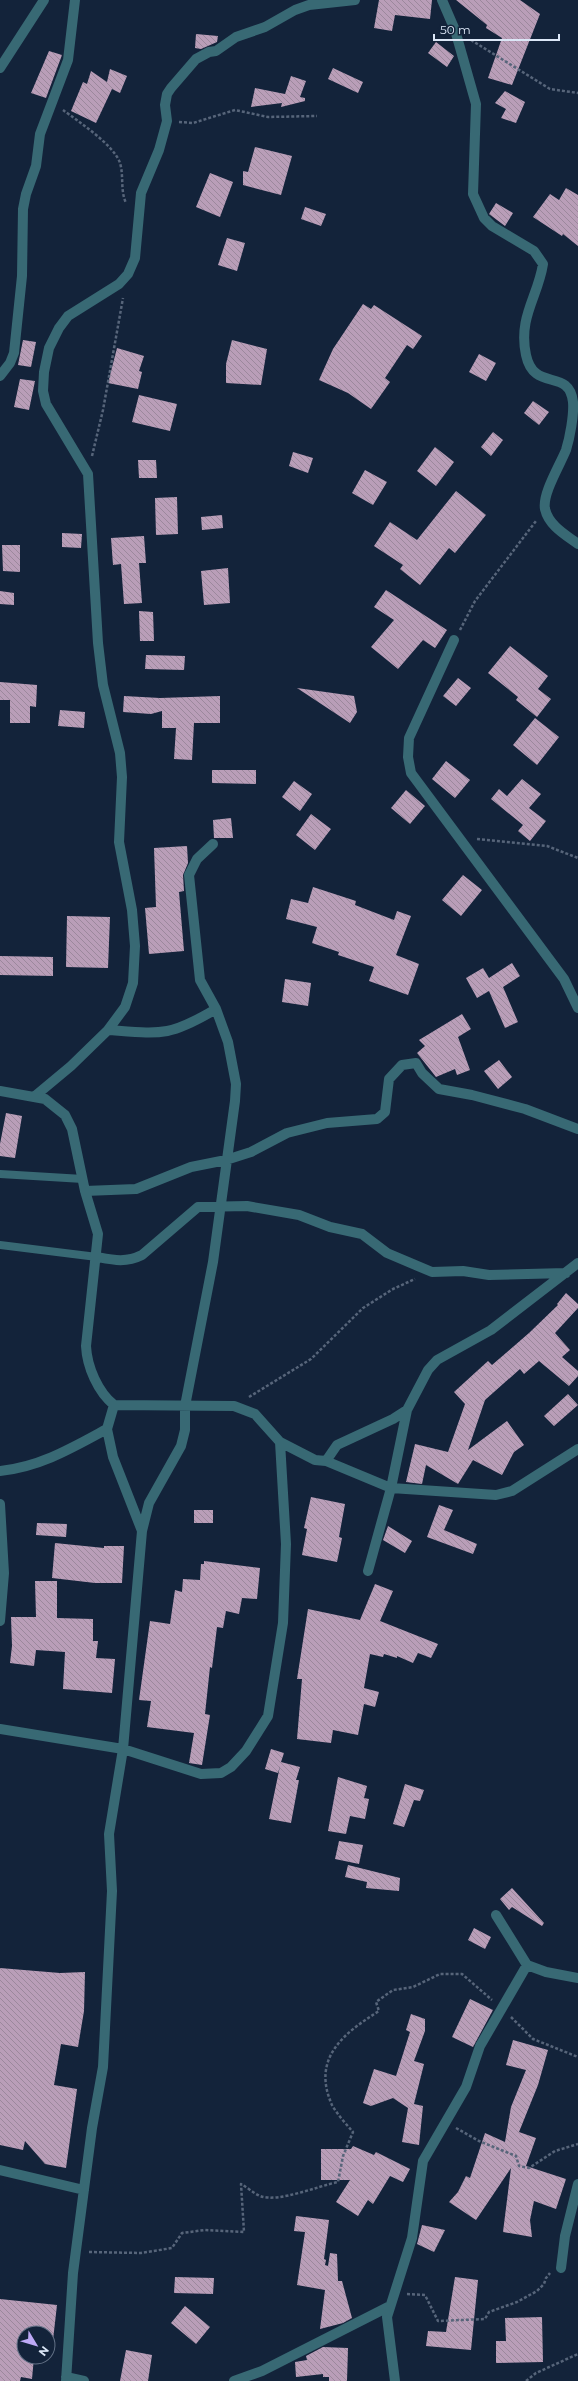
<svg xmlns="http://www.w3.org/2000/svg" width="578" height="2381" font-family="Montserrat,sans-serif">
	<defs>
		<pattern id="building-back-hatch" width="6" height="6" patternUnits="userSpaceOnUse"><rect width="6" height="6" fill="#b99eb8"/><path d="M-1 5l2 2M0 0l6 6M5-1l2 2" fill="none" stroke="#9b889c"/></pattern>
	</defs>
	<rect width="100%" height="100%" fill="#13233a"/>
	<path fill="url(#building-back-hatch)" d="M379 0H432L430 19 395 15 392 31 374 28Z
		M456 0H520L540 14 512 85 488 78 502 38 486 28 487 25Z
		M196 34 218 36 217 42 201 49 195 48Z
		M436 42 454 56 447 67 428 53Z
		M49 51 62 55 46 98 31 93Z
		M333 68 363 82 358 93 328 79Z
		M110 69 127 76 120 93 112 89 96 123 71 111 83 82 87 84 91 71 107 82Z
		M291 76 306 81 300 97 305 98V101L281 107 282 103 251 107 255 88 285 94Z
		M505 91 525 102 516 123 501 118 506 109 495 103Z
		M255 147 292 156 281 195 243 185V171L248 172Z
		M210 173 233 182 220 217 196 207Z
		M566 188 578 195V246L563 234 562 236 533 217 550 194 559 200Z
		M496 203 513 213 505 226 489 214Z
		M305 207 326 214 321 226 301 219Z
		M227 238 245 243 237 271 218 265Z
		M363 304 371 309 374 305 422 336 413 349 407 345 385 378 390 382 371 409 348 393 319 380 333 349Z
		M23 340 36 342 31 367 18 365Z
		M232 340 267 349 261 385 226 383V364Z
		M117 348 144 356 139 371 142 372 138 389 108 383Z
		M479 354 496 363 486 381 469 372Z
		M20 379 35 381 29 410 14 407Z
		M139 395 177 404 170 431 132 422Z
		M533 401 549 412 539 425 524 413Z
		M493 432 503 440 491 456 481 447Z
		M435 447 454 462 436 486 417 471Z
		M293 452 313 458 308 473 289 466Z
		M138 460H156L157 478H139Z
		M365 470 387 482 373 505 352 493Z
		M456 491 486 515 455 553 449 548 420 585 400 569 403 565 374 546 390 522 417 540Z
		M177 497 178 534 156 535 155 498Z
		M222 515 223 528 202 530 201 517Z
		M62 533 82 534 81 548 62 547Z
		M144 536 146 563H139L142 603 124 604 121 564 113 565 111 538Z
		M2 545H20V572L3 571Z
		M228 568 230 603 204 605 201 571Z
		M386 590 447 630 435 648 423 640 398 669 371 647 394 620 374 607Z
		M0 591 14 593V605L0 604Z
		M139 611 153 612 154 641H140Z
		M510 646 548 676 538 689 551 699 537 717 516 700 518 697 488 673Z
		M146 655 185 656 184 670 145 669Z
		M458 678 471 688 456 706 443 696Z
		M0 682 37 685 36 707 30 706V723H10V700H0Z
		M297 688 354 696 357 712 350 723Z
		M124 696 160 698 220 696V723H194L192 760 174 759 176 728H162V711L151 714 123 712Z
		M60 710 85 712 84 728 58 726Z
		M535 718 559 737 537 765 513 745Z
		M446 761 470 780 455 798 432 779Z
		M212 770H256V784L212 783Z
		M522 779 541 794 529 808 546 821 530 841 518 831 523 825 491 799 499 789 507 796Z
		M294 781 312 794 300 811 282 797Z
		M406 790 425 806 410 824 391 808Z
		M311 814 331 829 315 850 296 835Z
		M231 818 233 838H214L213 820Z
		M187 846 188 863 183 875 184 891 179 892 184 951 149 954 145 908 156 907 154 848Z
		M463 875 482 890 461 916 442 900Z
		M313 887 356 901 355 905 394 920 397 911 411 916 396 955 419 964 408 995 369 981 374 967 338 955 339 952 312 943 317 927 286 919 291 899 308 903Z
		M67 916 110 917 108 968 66 967Z
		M0 956 53 957V976L0 975Z
		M512 963 520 976 503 987 518 1022 505 1028 489 991 477 998 466 978 483 968 489 978Z
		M285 979 311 983 308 1006 282 1002Z
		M462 1014 471 1029 458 1037 470 1070 457 1075 455 1069 436 1077 417 1053 425 1046 419 1040Z
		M499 1060 512 1077 498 1089 484 1071Z
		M6 1113 22 1116 15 1158 0 1156V1144Z
		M566 1293 578 1304V1308L555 1333 570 1350 562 1357 578 1371V1376L569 1386 539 1361 524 1374 520 1369 485 1400 468 1450 507 1421 524 1445 514 1452 502 1475 473 1460 458 1484 426 1465 422 1484 406 1482 415 1444 448 1452 465 1404 454 1392 488 1361 492 1365 529 1333 558 1305 557 1304Z
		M568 1394 578 1405 554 1426 544 1416Z
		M311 1497 345 1504 339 1537 342 1538 337 1562 302 1555 307 1529 304 1528Z
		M439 1505 453 1510 444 1530 477 1544 473 1554 427 1537Z
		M194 1510H213V1523H194Z
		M37 1523 67 1524 66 1537 36 1535Z
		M388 1526 412 1541 405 1553 383 1540Z
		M55 1543 104 1548V1546H124L122 1583H95L52 1578Z
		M204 1561 260 1568 257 1599 242 1598 239 1614 226 1611 223 1628 217 1627 212 1668 210 1667 205 1714 210 1715 202 1765 189 1763 194 1733 147 1727 151 1701 139 1700 150 1621 170 1624 175 1590 182 1592 183 1579 200 1580 201 1564H204Z
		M35 1581H57V1618L93 1619V1641H98L96 1658 115 1659 112 1693 63 1689 65 1652 36 1650 34 1666 10 1663 12 1646 11 1617H36Z
		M375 1584 393 1591 380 1621 438 1644 431 1658 418 1653 413 1663 397 1656V1658L384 1654 383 1657 370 1654 364 1688 379 1692 375 1707 364 1704 358 1735 333 1730 331 1743 297 1739 302 1679H297L308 1609 360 1620Z
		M271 1749 284 1753 281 1762 300 1767 296 1780H299L291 1823 269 1819 280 1766 278 1773 265 1769Z
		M338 1777 367 1786 364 1798 369 1799 365 1819 350 1816 346 1834 328 1831Z
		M405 1784 424 1790 420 1801 414 1800 404 1827 393 1824Z
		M339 1841 363 1845 359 1864 335 1859Z
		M348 1865 400 1878 399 1891 366 1888 367 1882 345 1877Z
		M512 1888 544 1923 542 1926 512 1907 509 1910 500 1899Z
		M474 1928 491 1937 485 1949 468 1940Z
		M0 1968 60 1973 85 1972 84 2011 78 2047 61 2044 54 2085 77 2089 66 2168 45 2164 25 2141 23 2150 0 2145Z
		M470 1999 493 2010 473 2047 452 2037Z
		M411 2014 425 2019V2031L414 2061 424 2064 414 2104 423 2106 419 2145 402 2142 408 2108 393 2098 371 2106 363 2103 374 2069 396 2076 410 2032 406 2030Z
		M513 2040 548 2050 538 2085 519 2132 536 2138 526 2166 566 2179 556 2209 534 2201 530 2220 532 2237 503 2232 511 2168 476 2220 449 2202 458 2192 466 2176 470 2178 485 2133 505 2142 511 2107 526 2070 506 2065Z
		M353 2146 374 2155 376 2152 410 2169 403 2182 390 2176 373 2204 368 2200 358 2216 336 2202 350 2180H321V2149H351Z
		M296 2216 329 2220 324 2259 326 2260 325 2265 328 2266 330 2253 337 2254 338 2281H342L352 2318 343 2323 320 2329 325 2290 297 2285 305 2232 294 2231Z
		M422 2225 445 2230 434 2252 417 2244Z
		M175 2277 214 2278 213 2294 174 2293Z
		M455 2277 478 2280 471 2350 426 2346 428 2331 446 2332Z
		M0 2299 57 2305 53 2340 48 2339V2333H24V2357H34L32 2379 21 2377 20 2381H0Z
		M185 2306 210 2327 196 2344 171 2323Z
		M542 2317 543 2362 496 2363V2341H506L505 2318Z
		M323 2347 348 2348 347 2381H329V2377H323V2374L296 2377 295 2362 307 2360 306 2356Z
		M126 2350 152 2355 148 2381H120Z"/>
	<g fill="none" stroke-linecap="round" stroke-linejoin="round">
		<path stroke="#57657a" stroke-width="2.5" stroke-dasharray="3 2" stroke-linecap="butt" d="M471 40 550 89 578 93
			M63 110C79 122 114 145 120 163 124 176 120 190 126 203
			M179 122 193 123 235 110 268 117 317 116
			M92 456 103 410 123 298
			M460 630 475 601 536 521
			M477 839 547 846 578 858
			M249 1397 311 1359 363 1308 393 1289 415 1279
			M511 2017 533 2039 578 2057
			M456 2128 479 2141 516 2156 519 2166 529 2168 555 2151 578 2144
			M89 2252 141 2253 172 2248 182 2233 205 2230 244 2232 241 2184C247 2187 253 2193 260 2196 278 2203 318 2186 338 2182L343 2156 353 2132C346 2124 337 2114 332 2105 311 2058 344 2033 379 2011L376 2002 393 1990 413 1987 440 1974H462L492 2000
			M407 2294 425 2295 438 2321 485 2319 489 2312 517 2302 537 2291 544 2284 546 2278 550 2273
			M526 2381 536 2373 578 2354"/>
		<path stroke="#386974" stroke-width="8" d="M0 1174 83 1179
			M0 1245 97 1257"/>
		<path stroke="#386974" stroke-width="10" d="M442 0 455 30 476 104 473 194 484 218 492 226 534 251 543 264C538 297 518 317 526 355 534 393 569 367 573 402 574 415 570 437 566 450 560 465 542 494 545 509 549 526 566 535 578 544
			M0 68 44 0
			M0 376 10 363 14 353 22 276 23 209 26 194 36 166 40 134 68 60 75 0
			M454 640 409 738 408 757 411 773 564 979 578 1008
			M108 1030C161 1034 169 1037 216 1009
			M0 1091 45 1099 65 1115 72 1129 85 1191 98 1234 86 1346C87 1367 98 1392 114 1405L234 1406 255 1414 280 1442 315 1460 326 1461 337 1445 393 1419 407 1410 428 1370 437 1360 491 1330 578 1263
			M35 1096 71 1066 108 1030 125 1007 133 983 135 946 132 910 119 842 122 777 120 753 103 685 98 643 88 474 46 404 43 391 44 372 49 348 59 328 68 316 119 284 128 274 135 258 141 193 159 150 167 121 165 105 167 94 171 88 196 59 209 52 216 51 236 37 265 27 295 10 309 5 355 0
			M85 1191 136 1189 191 1167 226 1160 251 1152 287 1133 327 1123 377 1119 385 1112 389 1079 402 1065 416 1063 422 1073 439 1089 472 1095 525 1109 578 1129
			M97 1257C113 1260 126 1263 142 1255L198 1207 247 1206 299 1215 330 1227 362 1234 387 1253 432 1272 463 1271 489 1275 566 1273
			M114 1405 107 1429 113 1457 142 1531
			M326 1461 391 1488 496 1495 512 1491 578 1449
			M0 1471C40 1467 72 1448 107 1429
			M0 1504 4 1573 0 1621
			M368 1571 391 1488 407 1410
			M0 1729 123 1749 201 1774 221 1773 231 1767 246 1751 268 1716 283 1623 286 1544 280 1442
			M496 1915 527 1965 546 1972 578 1978
			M0 2170 84 2190
			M561 2268 565 2236 578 2184
			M66 2377 84 2381
			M66 2381 73 2273 92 2128 103 2067 112 1891 109 1834 123 1749 142 1531 149 1503 181 1446 185 1430V1406L213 1262 235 1101 236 1084 228 1042 216 1009 200 980 189 875 197 859 213 844
			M234 2381 262 2371 388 2307
			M395 2381 387 2317 412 2238 423 2161 466 2087 480 2046 527 1965"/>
	</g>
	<g transform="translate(36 2345) rotate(128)"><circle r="19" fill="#13233a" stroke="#637186"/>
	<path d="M0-3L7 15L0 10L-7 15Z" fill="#bda9f5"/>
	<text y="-6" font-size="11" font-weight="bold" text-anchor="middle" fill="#dce7f7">N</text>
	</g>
	<path d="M434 34v6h125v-6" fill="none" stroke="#dce7f7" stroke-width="2"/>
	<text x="440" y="34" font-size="12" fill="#dce7f7" stroke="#13233a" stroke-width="3" paint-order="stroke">50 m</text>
</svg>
